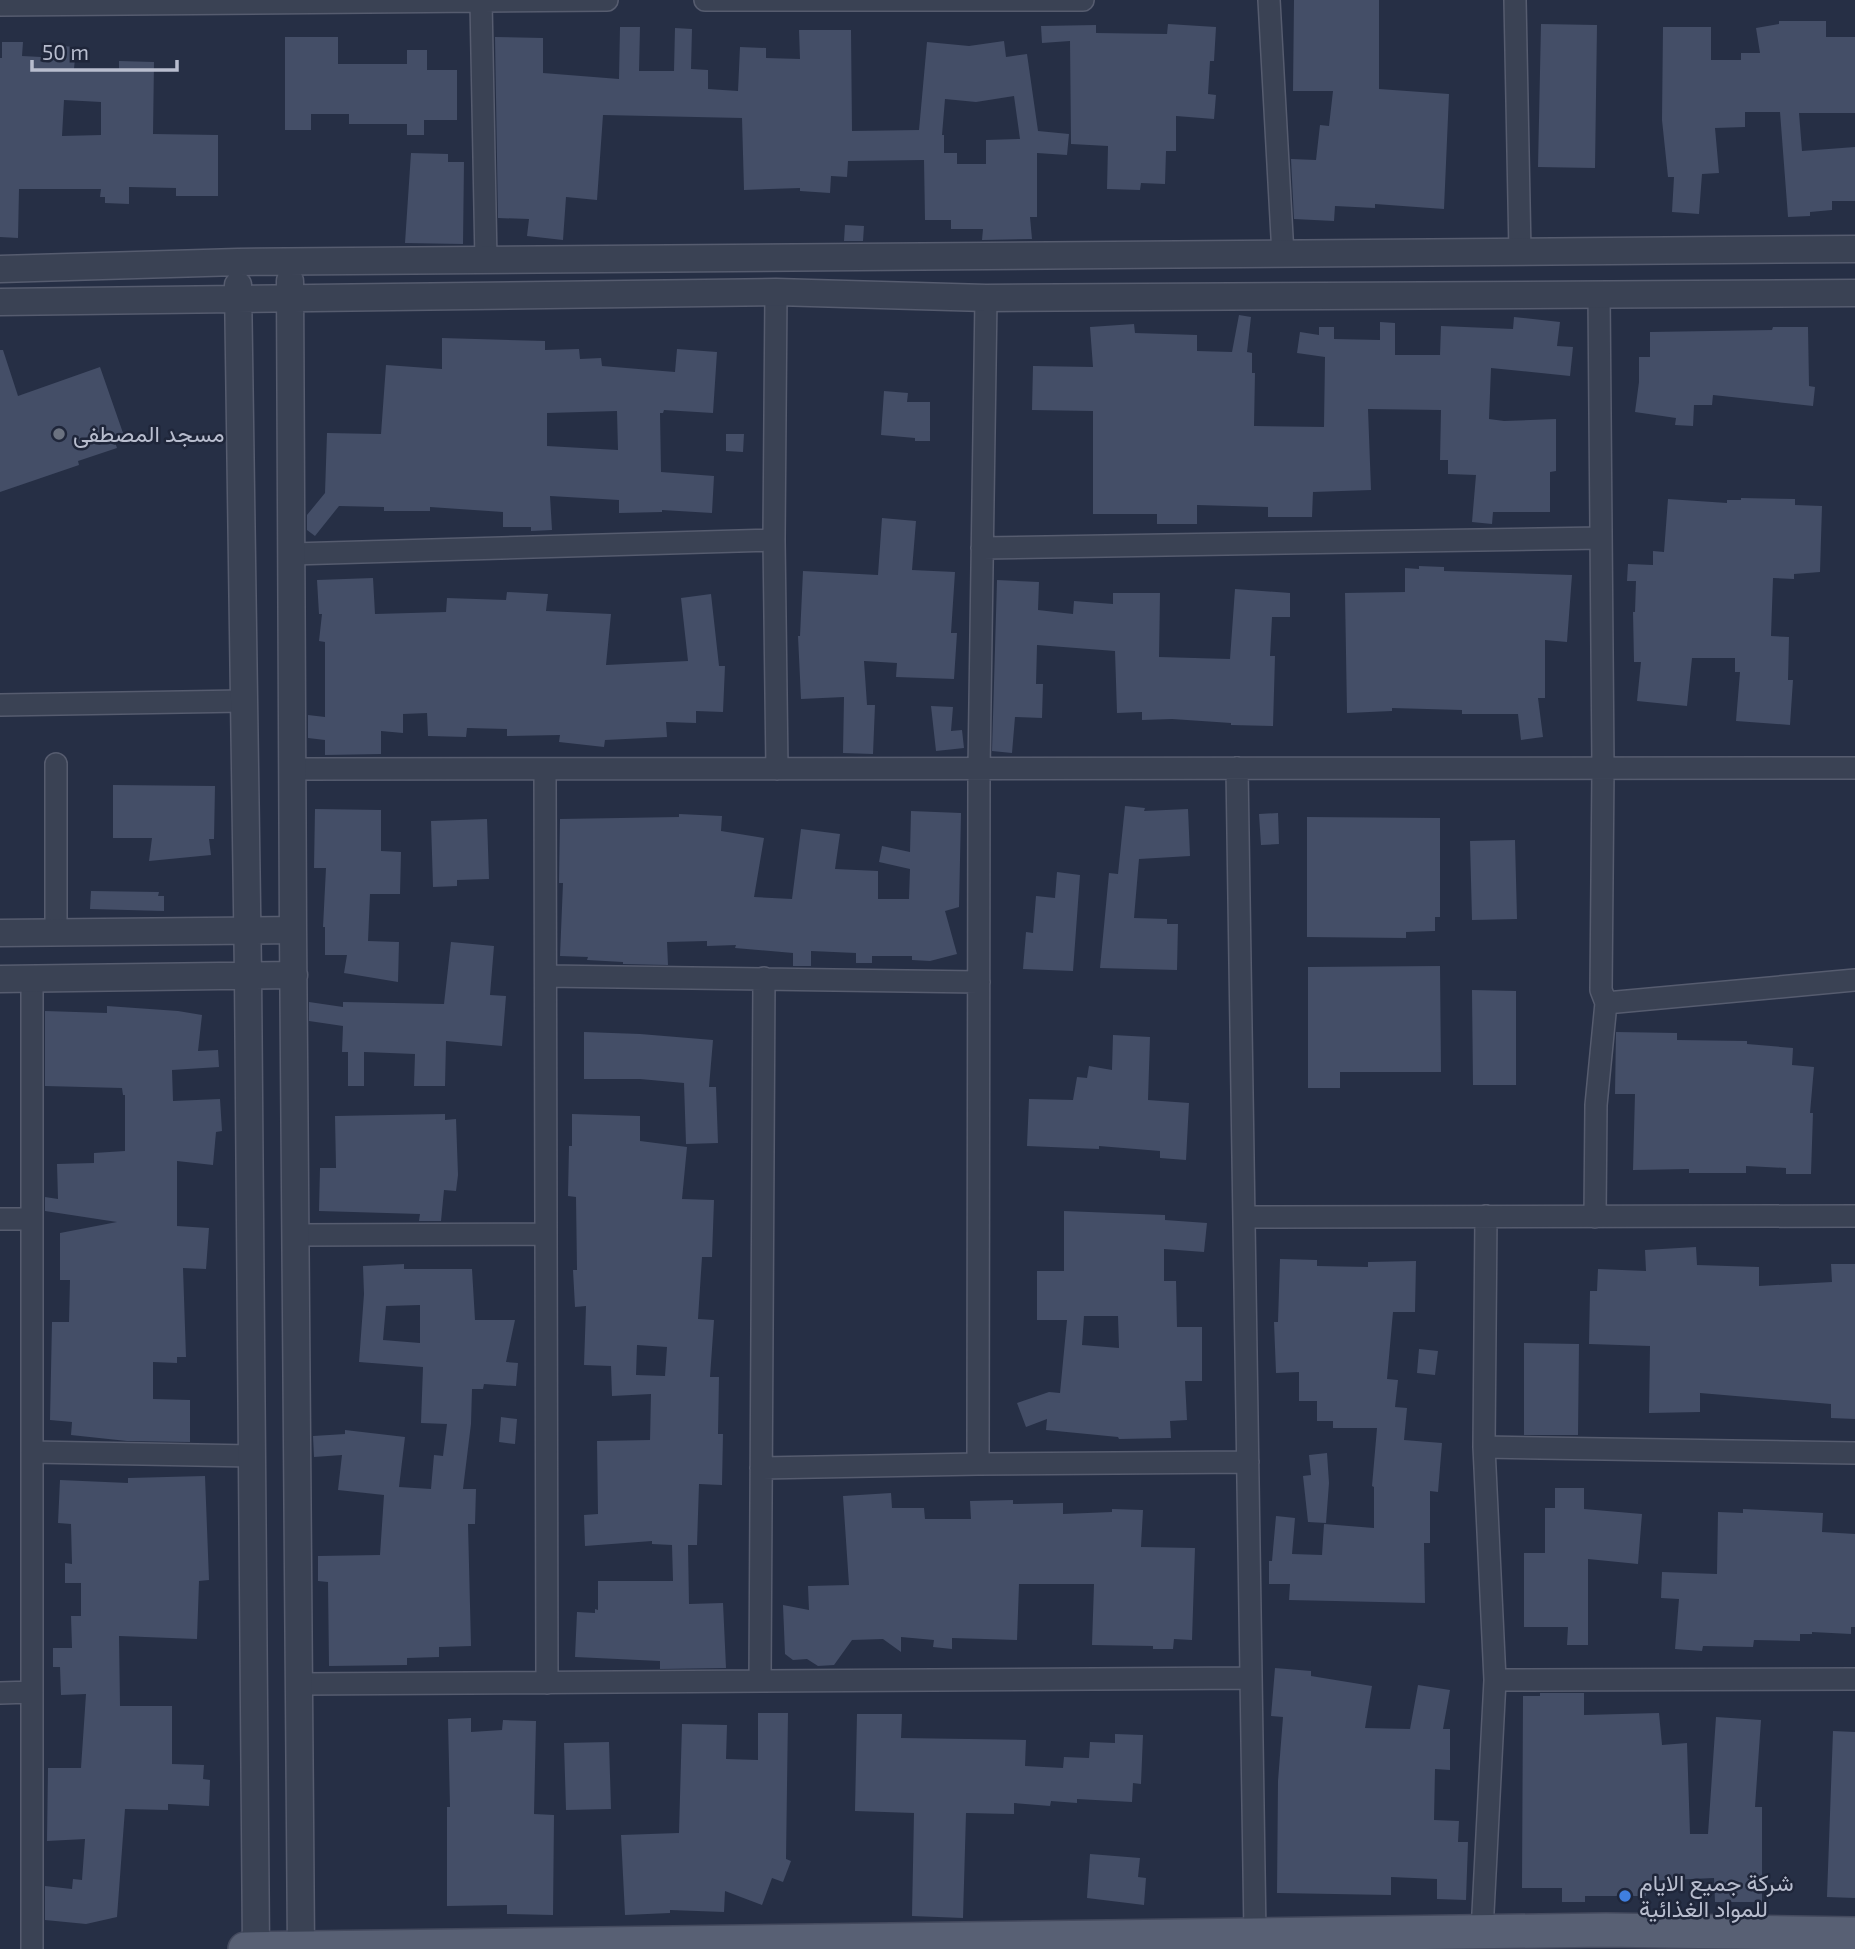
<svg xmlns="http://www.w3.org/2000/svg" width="1855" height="1949" font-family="'Exo 2',Vazirmatn,sans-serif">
	<rect width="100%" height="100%" fill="#262f45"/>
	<path fill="#444e67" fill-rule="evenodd" d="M1294 0H1379V89L1449 94 1444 209 1375 204V208L1335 206 1334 221 1294 219 1291 159 1316 160 1320 125 1329 126 1333 91H1293Z
		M1779 21H1826V37H1855V113H1799L1802 151 1855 147V201H1832V210L1810 212V216L1788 217 1780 112H1745V127L1715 128 1719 173 1702 174 1699 214 1672 212 1674 177H1668L1662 120 1663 27H1711V60H1741V53H1760L1756 28 1779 24Z
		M1168 24 1216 27 1214 61H1210L1208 94 1216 95 1214 119 1176 116V151H1166L1165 184 1141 183 1140 190 1107 189 1108 146 1071 144 1070 41 1042 43 1041 26 1096 25V33L1167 34Z
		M1541 24 1597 25 1595 168 1538 167Z
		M620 27H640L639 71H674L675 28 692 29 691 69 708 70V89L738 91 740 47 766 48V58L800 59 799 30H851L852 131 919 130 927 42 969 46 1004 41 1006 57 1027 54 1038 131 1069 134 1067 155 1037 153V217H1030L1032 239 982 240 983 229H951V220H925L924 160 848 161 847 177 831 176 830 193 800 191V188L744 190 742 118 603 115 597 200 566 197 563 240 527 236 529 219 498 218 495 37 543 38V73L619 79ZM1014 96 1020 139 986 140V164H957V153H944V135H942L945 99 976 102Z
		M285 37H338V64H407V50H427V70H457V120H424V135H407V124H349V114H311V130H285Z
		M2 42H23L22 56 60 58 61 46 76 47 74 69H119V61L154 62 153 134 218 135V196H176V188L129 187V204L105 203V197H100L101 189H19L18 238 0 237V58H2ZM64 100 101 102V135L62 136Z
		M411 153 448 154V162H464L463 244 405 243Z
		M845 225 864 226 863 241H844Z
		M1239 315 1251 317 1247 352 1252 353V373H1255L1254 426 1324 427 1325 357 1297 353 1300 332 1319 335V327H1334V339L1380 340V322L1395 323V355H1440L1441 326 1513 329 1514 317 1560 322 1557 346 1573 347 1570 376 1491 368 1489 419 1504 421 1556 419V471L1550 472V512H1493L1492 524 1472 522 1476 475 1448 474V460H1440L1441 410 1368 409 1371 490 1313 492 1312 517H1268V507L1197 505V524H1157V514H1093V411L1032 410 1033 366 1093 367 1090 327 1134 324 1135 333 1197 335V351L1232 352Z
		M1773 327H1808L1809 386 1815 387 1813 406 1713 395 1712 405H1694L1693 426 1675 425 1676 418 1635 412 1639 382V357H1650V332L1772 330Z
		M442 338 545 341V350L579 349 580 359 601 358 602 366 675 372 677 349 717 352 713 413 664 410 663 413H660L661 472 714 476 712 513 662 510V512L619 513V500L550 496 552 530 531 531V527H503V512L430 507V511H384V507L339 506 315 536 307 530V515L325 493 327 433 381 434 386 365 442 369ZM617 411 618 450 547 446V413Z
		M0 350H3L18 396 100 367 123 433 113 436 117 448 78 461 79 465 0 492Z
		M884 391 908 393 907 402H930V441H915V438L881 435Z
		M726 434H744L743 452 726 451Z
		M1741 498 1795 499V505L1822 506 1820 572 1794 574V579L1773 578 1771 636 1789 637 1788 680H1793L1790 725 1736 721 1740 672H1735V658H1692L1687 706 1637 701 1641 662H1634L1633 612H1635L1636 581H1627L1628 564 1653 565V551L1664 552 1668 499 1727 503V500H1741Z
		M882 518 916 521 912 570 955 572 951 633H957L954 679 896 677 897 663 864 661 867 705H875L873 754 843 753 844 697 801 699 798 636H800L803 571 878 575Z
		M1419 566 1444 567V571L1572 575 1567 642 1545 640V698H1538L1543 737 1521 740 1518 714H1462V710L1392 708V711L1347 713 1345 593 1405 592V568L1419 569Z
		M373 578 375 614 446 612 447 598 506 600 507 592 548 594 546 611 611 614 606 665 688 661 681 598 711 594 719 666H725L723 712 696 711V723L666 722 667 737 605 740 604 747 559 742 560 735 507 736V729L467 728 466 737 428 736 427 713 403 714V733L381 731V754L325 755V740L308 738V715L325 717V642L319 641 322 614H319L317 580Z
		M997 580 1039 582 1038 610 1073 614 1074 601 1113 604V593H1160L1159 657 1230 659 1235 589 1290 593V617H1272L1270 656H1275L1273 726 1231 725V723L1172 719 1142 720V712L1117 713 1115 651 1037 645 1036 684H1043L1042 718 1015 717 1012 753 992 751Z
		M931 706 953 707 951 731 962 730 964 748 936 751Z
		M113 785 215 786 214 839H209L211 855 149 861 152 838H113Z
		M1125 806 1145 808 1144 811 1188 809 1190 856 1139 859 1134 918 1167 919V924H1178L1177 970 1100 968 1109 873 1118 874Z
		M315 809 381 810V851L401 852 400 894H370L368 941 399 942 398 982 344 973 347 955H325V927H323L326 868H314Z
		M911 811 961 813 959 907 945 911 957 954 930 961 912 960V956H872V963H856V953L811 951V966H793V953L735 948 736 945 707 946V941L667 942 668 965 623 964V962L587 960 588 957 560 956 563 883H559L560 819 679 817V814L722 816 721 831 764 838 754 897 792 899 801 829 840 834 835 869 878 871V899H909L910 869 879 862 882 846 910 852Z
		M1278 813 1279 844 1261 845 1259 814Z
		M1307 817 1440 818V917H1435V931L1406 932V938L1307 937Z
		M487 819 489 879 457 880V886L433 887 431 821Z
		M1515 840 1517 919 1472 920 1470 841Z
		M1057 872 1080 875 1073 971 1023 969 1026 932 1033 933 1036 896 1055 898Z
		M91 891 159 892 158 896H164V911L90 909Z
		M451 942 494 946 490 995 506 996 502 1046 446 1041 445 1086H414L415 1054 364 1052V1086H348V1052H342L343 1026 309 1021V1002L343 1007V1002L444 1004Z
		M1440 966 1441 1072H1340V1088H1308V967Z
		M1472 990 1516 991V1085H1473Z
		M107 1006 178 1011 202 1015 198 1051 218 1050 219 1067 172 1070 173 1101 220 1099 222 1131 216 1132 213 1165 177 1161V1226L209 1228 206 1269 183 1268 186 1357H177V1363L153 1362V1399L190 1400V1442L127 1441 71 1435 72 1422 50 1420 52 1322H69L70 1280H60V1233L117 1222 45 1211V1197L58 1199 57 1164 94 1163V1153L125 1151V1095H123L122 1088 45 1086V1011L107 1013Z
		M584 1032 640 1034 713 1040 709 1087H716L718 1143 686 1144 684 1083 640 1079H584Z
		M1616 1032 1677 1033V1040L1747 1041V1044L1793 1048 1792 1065 1814 1067 1810 1113H1813L1811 1174H1786V1168L1746 1166V1173H1689V1169L1633 1170 1635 1094H1615Z
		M1113 1035 1150 1037 1148 1100 1189 1103 1186 1160 1160 1158V1151L1099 1146V1149L1027 1146 1029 1099 1073 1100 1077 1077 1087 1078 1089 1066 1112 1070Z
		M445 1114V1120L456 1119 458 1175 456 1191 444 1190 441 1221H419L420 1214 319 1211 320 1168H336L335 1116Z
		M572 1114 640 1116V1141L687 1147 682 1199 714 1200 712 1257H702L698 1319 714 1320 710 1377H719L718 1434H723L722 1485 699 1484 697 1545H688L689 1604 723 1603 726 1668 660 1669V1661L575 1657 577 1612 595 1613V1609L598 1610V1581H673L672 1545 652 1544V1541L585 1546 584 1515 598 1514 597 1441 650 1440 651 1394 612 1396 611 1366 584 1365 586 1306 575 1307 573 1270H577L576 1197 568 1196 569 1146H572ZM637 1345 667 1347 665 1376 636 1375Z
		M1064 1211 1165 1215V1220L1207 1223 1204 1252 1164 1249V1281H1176L1177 1327H1202V1381H1185L1187 1420 1170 1421 1171 1438 1119 1439 1118 1437 1046 1430 1047 1419 1026 1427 1017 1403 1049 1392 1060 1393 1067 1320H1037V1271H1064ZM1084 1316H1118L1119 1348 1082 1345Z
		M1696 1247 1697 1265 1759 1267V1286L1832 1282 1831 1264H1855V1419L1831 1418V1404L1700 1393V1412L1649 1413 1650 1346 1589 1344 1590 1291H1597L1598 1269 1646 1271 1645 1250Z
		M1280 1259 1317 1260V1266L1368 1267V1262L1416 1261 1415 1312H1393L1387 1379 1398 1380 1395 1407 1407 1408 1404 1440 1442 1443 1438 1492 1430 1491V1543H1424L1425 1603 1289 1600 1290 1584H1269V1561H1272L1276 1516 1295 1518 1292 1554 1322 1555 1324 1524 1374 1528V1487L1372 1486 1377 1428H1333V1421H1317V1401H1299V1372L1276 1373 1274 1322H1278Z
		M404 1264V1269H472L475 1320H515L506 1362 518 1363 516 1386 484 1384 483 1389H472L471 1424 463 1489H476L475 1524H468L471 1646 439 1647V1657L407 1658V1665L329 1666 328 1582 318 1581V1556L380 1555 384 1495 338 1490 342 1455 314 1457 313 1436 345 1434V1430L405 1437 399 1487 431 1489 434 1455 443 1456 447 1424 421 1423 423 1367 359 1362 364 1294 363 1266ZM420 1305V1343L383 1340 386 1306Z
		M1524 1343 1579 1344 1578 1435H1524Z
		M1419 1349 1438 1351 1435 1375 1417 1373Z
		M501 1417 517 1419 515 1444 499 1442Z
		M1327 1453 1329 1483 1326 1523 1308 1522 1303 1476 1311 1475 1309 1455Z
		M205 1476 209 1580 199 1581 197 1639 119 1636 120 1706H172V1764L204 1765 203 1779 210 1780 209 1806 168 1804V1810L125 1809 117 1917 86 1924 45 1920V1886L72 1889 73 1879 82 1880 85 1839 47 1841 48 1768H81L86 1694 61 1695 60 1667H53V1648H72L71 1616H81V1583H65V1563L72 1564 71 1524 58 1523 60 1480 128 1483V1478Z
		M1555 1488H1584V1509L1642 1514 1638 1564 1588 1559V1645H1567L1568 1627H1524V1553H1545V1508H1555Z
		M891 1493 892 1508H924L925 1519H971L970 1501 1013 1500V1504L1063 1503V1514L1112 1512V1509L1143 1510 1141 1547 1195 1548 1192 1640 1174 1639 1173 1649H1153V1646L1092 1645 1094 1584H1019L1017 1640 952 1638V1649L933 1647 934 1640 901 1637V1652L883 1639 852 1640 834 1665 818 1666 807 1659 793 1660 785 1654 783 1605 809 1610 808 1586 849 1585 843 1496Z
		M1743 1509 1823 1513 1822 1532 1855 1534V1627H1851V1634L1812 1632V1634H1800V1641L1754 1640 1753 1647 1703 1646 1702 1651 1675 1649 1679 1599 1661 1598 1662 1572 1717 1574 1718 1512 1743 1513Z
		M1275 1668 1311 1671V1676L1372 1686 1365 1728 1410 1729 1418 1685 1450 1690 1443 1729H1450V1770L1435 1769 1434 1820 1459 1821 1458 1842H1468L1466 1900 1437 1899V1879L1391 1877V1895L1277 1893 1278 1781 1283 1717 1271 1716Z
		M1540 1693H1584V1715L1659 1713 1662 1745 1687 1743 1690 1834H1708L1716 1717 1761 1720 1755 1807H1762V1902H1715L1714 1878 1646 1881V1896H1585V1902H1562V1888H1522L1523 1696H1540Z
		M758 1713H788L786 1859 791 1861 783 1882 772 1878 762 1905 725 1891 724 1912 670 1910V1913L625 1915 621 1835 679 1833 682 1724 727 1725 726 1759 758 1760Z
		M857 1714H902L901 1738 1026 1740 1025 1766 1063 1768 1064 1757 1089 1758 1090 1742 1115 1743V1734L1143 1735 1141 1784 1133 1783 1132 1802 1077 1799V1803L1051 1801 1050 1806 1014 1803V1814L966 1813 963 1918 912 1916 914 1813 855 1811Z
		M471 1718V1732L502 1730 503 1720 536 1721 534 1814 554 1815 553 1915 507 1914V1905L447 1906V1807H450L448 1719Z
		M1833 1731 1855 1732V1898L1827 1897Z
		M609 1742 611 1809 566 1810 564 1743Z
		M1090 1854 1140 1858 1138 1877 1146 1878 1144 1905 1087 1898Z"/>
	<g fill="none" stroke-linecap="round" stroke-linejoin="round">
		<defs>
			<path id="minor" d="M705 0H1083
				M1269 0 1283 255
				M1515 0 1520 252
				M481 1 486 261
				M0 5 607 0
				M776 292 774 540 777 769
				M982 548 1601 538
				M292 554 774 540
				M0 705 243 701
				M1237 768 1255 1935
				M292 769 1855 768
				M545 769 547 1683
				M56 933V764
				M546 976 979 982
				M32 978V1949
				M1606 1003 1855 980
				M1244 1217 1855 1216
				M1595 1217 1596 1105 1606 1003 1601 990 1603 768 1599 294
				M0 1219H32
				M296 1235 546 1234
				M1484 1447 1855 1453
				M32 1452 252 1456
				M978 1464 979 770 986 298
				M761 1468 978 1464 1248 1462
				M1495 1680 1855 1679
				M760 1681 764 978
				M299 1684 1251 1678
				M0 1693 32 1692
				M1482 1932 1495 1680 1484 1447 1486 1216"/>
			<path id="tertiary" d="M0 269 238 262 1855 249
				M290 281 293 930 301 1949
				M238 285 248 975 256 1949
				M0 302 776 292 986 298 1855 293
				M0 933 293 930
				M0 979 294 975"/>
			<path id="primary" d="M245 1949 1606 1930 1855 1934"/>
		</defs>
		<use href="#minor" stroke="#565c6f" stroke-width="24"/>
		<use href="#tertiary" stroke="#565c6f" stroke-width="29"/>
		<use href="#primary" stroke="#444a5e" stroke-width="36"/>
		<use href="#minor" stroke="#3a4254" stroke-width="21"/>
		<use href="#tertiary" stroke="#3a4254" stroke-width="26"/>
		<use href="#primary" stroke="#586074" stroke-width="33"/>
	</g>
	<circle fill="#6b7280" stroke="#1f263a" stroke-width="2.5" cx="59" cy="434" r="7"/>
	<circle fill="#3f7fe0" stroke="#1f263a" stroke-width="2.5" cx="1625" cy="1896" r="7"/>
	<g text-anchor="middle" stroke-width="5" stroke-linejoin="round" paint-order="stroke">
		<g font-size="23" fill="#b8bdce" stroke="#1f263a" text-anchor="start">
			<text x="73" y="442">مسجد المصطفى</text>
			<text x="1639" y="1891">شركة جميع الايام<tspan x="1639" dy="26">للمواد الغذائية</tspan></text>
		</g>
	</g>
	<path d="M32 60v10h145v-10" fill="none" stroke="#b8bdce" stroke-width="3.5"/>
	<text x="42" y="60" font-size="21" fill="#b8bdce" stroke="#1f263a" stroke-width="5" paint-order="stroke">50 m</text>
</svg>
